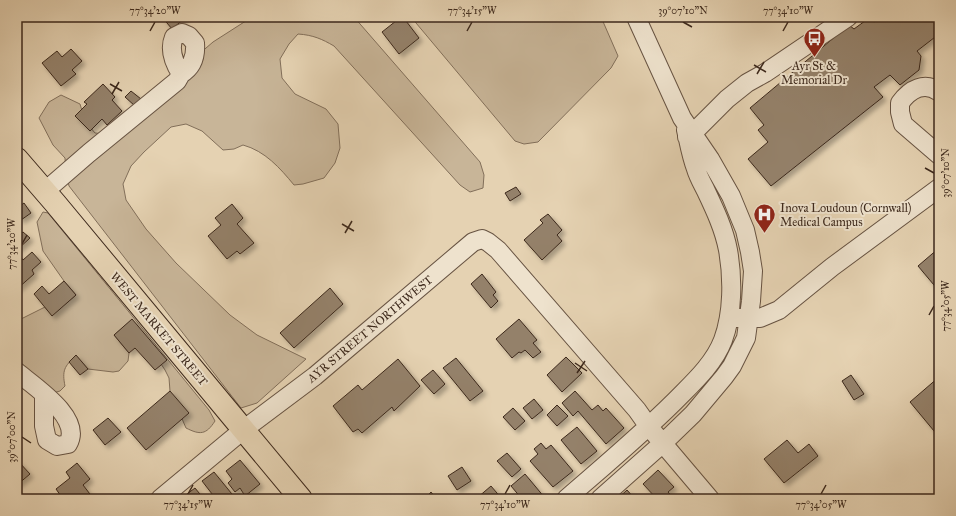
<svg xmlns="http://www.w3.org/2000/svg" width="956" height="516" font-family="'IM FELL Great Primer',serif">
	<defs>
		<filter id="shadow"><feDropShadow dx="3.5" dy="3.5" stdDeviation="2" flood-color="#0004"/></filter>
	</defs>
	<rect width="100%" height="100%" fill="#e5d2b2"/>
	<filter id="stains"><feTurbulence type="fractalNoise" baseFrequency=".005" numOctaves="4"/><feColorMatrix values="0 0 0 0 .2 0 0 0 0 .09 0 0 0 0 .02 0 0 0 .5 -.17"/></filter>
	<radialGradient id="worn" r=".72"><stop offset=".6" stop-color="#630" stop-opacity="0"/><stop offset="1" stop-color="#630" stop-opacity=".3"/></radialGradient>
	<path fill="#c8b598" stroke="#826f5a" d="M252 17H354L480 162 484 175 483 188 470 192 460 185 334 46C322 39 313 35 298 34L289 44 280 59 282 78 295 94 326 109 338 124 340 148 335 163 324 178 303 184 294 185C280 168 265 151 243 145L234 149 223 150 202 131 186 124 171 127 144 152 131 166 123 184 126 200 146 229 176 263 230 315 257 335 306 359 257 403 241 408 69 186 66 172 65 158 53 145 39 118 49 102 61 95 80 104 85 121 95 133 106 134 213 42Z
		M411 17H601L618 56 611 68 538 142 524 144 515 141Z
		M43 212 48 213 209 410 215 421C206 435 200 435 186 428L170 391 169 378 165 370 132 320 114 335 129 353 128 361 119 371 113 372 88 369 76 356C64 366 62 371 65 386L60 391 53 393 22 368 17 362V321L45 307 52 315 76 295 64 281 43 251 37 222Z"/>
	<path fill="#94816a" stroke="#3d291c" filter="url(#shadow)" d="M162 17H184L185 18 172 29Z
		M401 17H403L419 38 399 54 382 32Z
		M881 17H939V34L917 51 921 56 919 70 900 85 890 75 874 87 883 97 771 186 748 159 768 142 758 130 764 125 750 108 849 25 854 29 869 18 874 22Z
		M71 49 82 61 72 70 76 74 61 86 42 63 57 51 62 57Z
		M103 84 115 97 112 100 122 111 107 125 102 119 90 131 75 116 87 104 84 102Z
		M131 91 141 99 135 106 125 97Z
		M516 187 521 194 510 201 505 193Z
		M24 203 31 213 21 220 17 215V208Z
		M232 204 243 218 237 224 254 243 240 254 237 251 227 259 208 236 221 225 215 218Z
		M548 214 562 230 557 235 562 241 542 260 524 240 543 223 540 220Z
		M23 232 30 238 17 250V236Z
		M939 248V291L918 266Z
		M32 252 41 262 32 270 34 274 17 289V259L20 256 23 260Z
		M482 274 496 292 493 295 498 301 491 308 471 284Z
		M64 281 76 295 52 316 34 294 42 286 49 294Z
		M330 288 343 304 294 348 280 333Z
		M132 319 167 360 155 370 135 348 129 353 114 335Z
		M519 319 537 340 533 343 541 352 533 358 525 350 521 353 519 352 512 358 496 339Z
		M76 355 88 369 80 375 69 362Z
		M566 357 582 373 562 392 547 375Z
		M456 358 483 391 470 401 443 368Z
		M398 359 420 386 394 411 392 407 362 433 358 429 353 432 333 406 358 385 362 390Z
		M433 370 445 384 434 394 421 380Z
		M851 375 864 394 854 400 842 381Z
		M939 377V437L910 402Z
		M170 391 189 413 146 450 127 428Z
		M575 391 592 410 598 405 603 411 606 408 624 428 606 444 578 411 573 416 562 403Z
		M534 399 543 410 532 419 523 408Z
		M557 405 568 416 557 426 547 415Z
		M513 408 525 421 515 430 503 417Z
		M108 418 121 432 105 445 93 430Z
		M577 427 597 451 581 464 561 440Z
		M787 440 798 453 809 444 818 456 784 483 764 459Z
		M541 443 546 449 551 445 573 471 553 487 530 461 538 454 534 449Z
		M507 453 521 469 512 477 497 461Z
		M240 460 260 484 245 496 240 488 235 492 228 483 232 479 226 471Z
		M18 461 30 474 17 485V462Z
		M77 463 90 479 83 485 93 498 92 499H63L56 489 70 478 66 472Z
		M462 467 471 481 457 490 448 476Z
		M658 470 674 487 668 492 674 499H657L643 484Z
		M214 472 236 499H216L202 481Z
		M525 474 545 498 543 499H522L511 486Z
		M491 486 502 499H479L477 498Z
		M195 488 204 499H192L187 494Z
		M627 490 635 499H617Z
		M431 492 437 499H424Z"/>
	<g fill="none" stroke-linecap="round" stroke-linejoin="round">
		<defs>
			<path id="minor" d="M939 92C925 81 910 89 900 103V112L903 124 939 155
				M687 137 693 133 727 99 747 83 765 73 848 17
				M44 192 89 153 177 81 181 74C174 63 169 49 174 37L182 33 189 36 195 43C196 56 193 67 181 74
				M736 318H760L779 310 832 267 939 188
				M17 372C35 387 83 418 68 444L57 446 47 440 44 426V395
				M160 499 243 430 315 376 473 242 482 239 488 242 498 250 637 410 649 427 710 499
				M566 499C605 465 646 431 683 393 698 378 715 361 723 340 733 313 733 278 728 250 724 229 715 210 706 191 702 183 698 176 696 169 691 156 689 143 686 130
				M600 499 663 443 693 414 724 377 732 366 746 338 751 301 753 271 750 252 745 230 731 196 710 159 682 118 636 17"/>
			<path id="major" d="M17 159 55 203 301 499"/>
		</defs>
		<use href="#minor" stroke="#675342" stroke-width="20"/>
		<use href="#major" stroke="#3d291c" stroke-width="24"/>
		<use href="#minor" stroke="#eee2cd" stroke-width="18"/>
		<use href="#major" stroke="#e5d2b2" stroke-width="22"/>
	</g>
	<path fill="none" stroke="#3d291c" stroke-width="1.5" d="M683 22 692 27M150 31 155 22M467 31 472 22M783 31 788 22M754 65 766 72M757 74 764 62M110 84 122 91M112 94 119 82M925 168 934 173M342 224 354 231M345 233 352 221M22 244 27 235M929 315 934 306M575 363 587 371M577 373 585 361M22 437 31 443M188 494 193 485M505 494 510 485M821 494 826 485"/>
	<defs>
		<symbol id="bus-pin" viewBox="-11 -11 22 30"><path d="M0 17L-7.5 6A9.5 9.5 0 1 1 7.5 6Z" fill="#8f2418" stroke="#eee2cd"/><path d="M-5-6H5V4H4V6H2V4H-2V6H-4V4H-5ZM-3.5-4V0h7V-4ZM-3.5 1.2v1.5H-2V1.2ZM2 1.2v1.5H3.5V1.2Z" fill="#fff"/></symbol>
		<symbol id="hospital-pin" viewBox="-11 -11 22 30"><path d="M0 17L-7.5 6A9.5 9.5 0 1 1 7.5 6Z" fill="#8f2418" stroke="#eee2cd"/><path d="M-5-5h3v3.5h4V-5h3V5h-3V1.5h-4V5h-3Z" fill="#fff"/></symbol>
	</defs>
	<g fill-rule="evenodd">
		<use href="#bus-pin" x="802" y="26" width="25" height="34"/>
		<use href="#hospital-pin" x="752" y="202" width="25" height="34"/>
	</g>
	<g text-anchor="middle" stroke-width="4" stroke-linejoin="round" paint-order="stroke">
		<g font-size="12" fill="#3d291c" stroke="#eee2cd">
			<text x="814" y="70">Ayr St &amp;<tspan x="814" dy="14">Memorial Dr</tspan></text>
			<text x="780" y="212" text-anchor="start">Inova Loudoun (Cornwall)<tspan x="780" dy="14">Medical Campus</tspan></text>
		</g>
		<g font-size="12" fill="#3d291c" stroke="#eee2cd">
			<text transform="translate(159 329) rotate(50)" y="4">WEST MARKET STREET</text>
			<text transform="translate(370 329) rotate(-40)" y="4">AYR STREET NORTHWEST</text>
		</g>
	</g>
	<rect width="956" height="516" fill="none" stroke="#e5d2b2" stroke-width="44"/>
	<rect x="22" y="22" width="912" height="472" fill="none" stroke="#3d291c" stroke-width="1.5"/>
	<g font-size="10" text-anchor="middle" fill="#3d291c">
		<text x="155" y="14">77°34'20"W</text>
		<text x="472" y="14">77°34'15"W</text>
		<text x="683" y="14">39°07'10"N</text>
		<text x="788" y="14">77°34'10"W</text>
		<text transform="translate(945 173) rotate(-90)" y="4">39°07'10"N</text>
		<text transform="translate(11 244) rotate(-90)" y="4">77°34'20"W</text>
		<text transform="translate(945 306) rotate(-90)" y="4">77°34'05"W</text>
		<text transform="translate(11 437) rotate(-90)" y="4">39°07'00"N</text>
		<text x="188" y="508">77°34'15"W</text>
		<text x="505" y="508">77°34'10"W</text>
		<text x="821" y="508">77°34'05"W</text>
	</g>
	<rect width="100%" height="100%" filter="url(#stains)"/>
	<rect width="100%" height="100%" fill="url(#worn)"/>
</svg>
